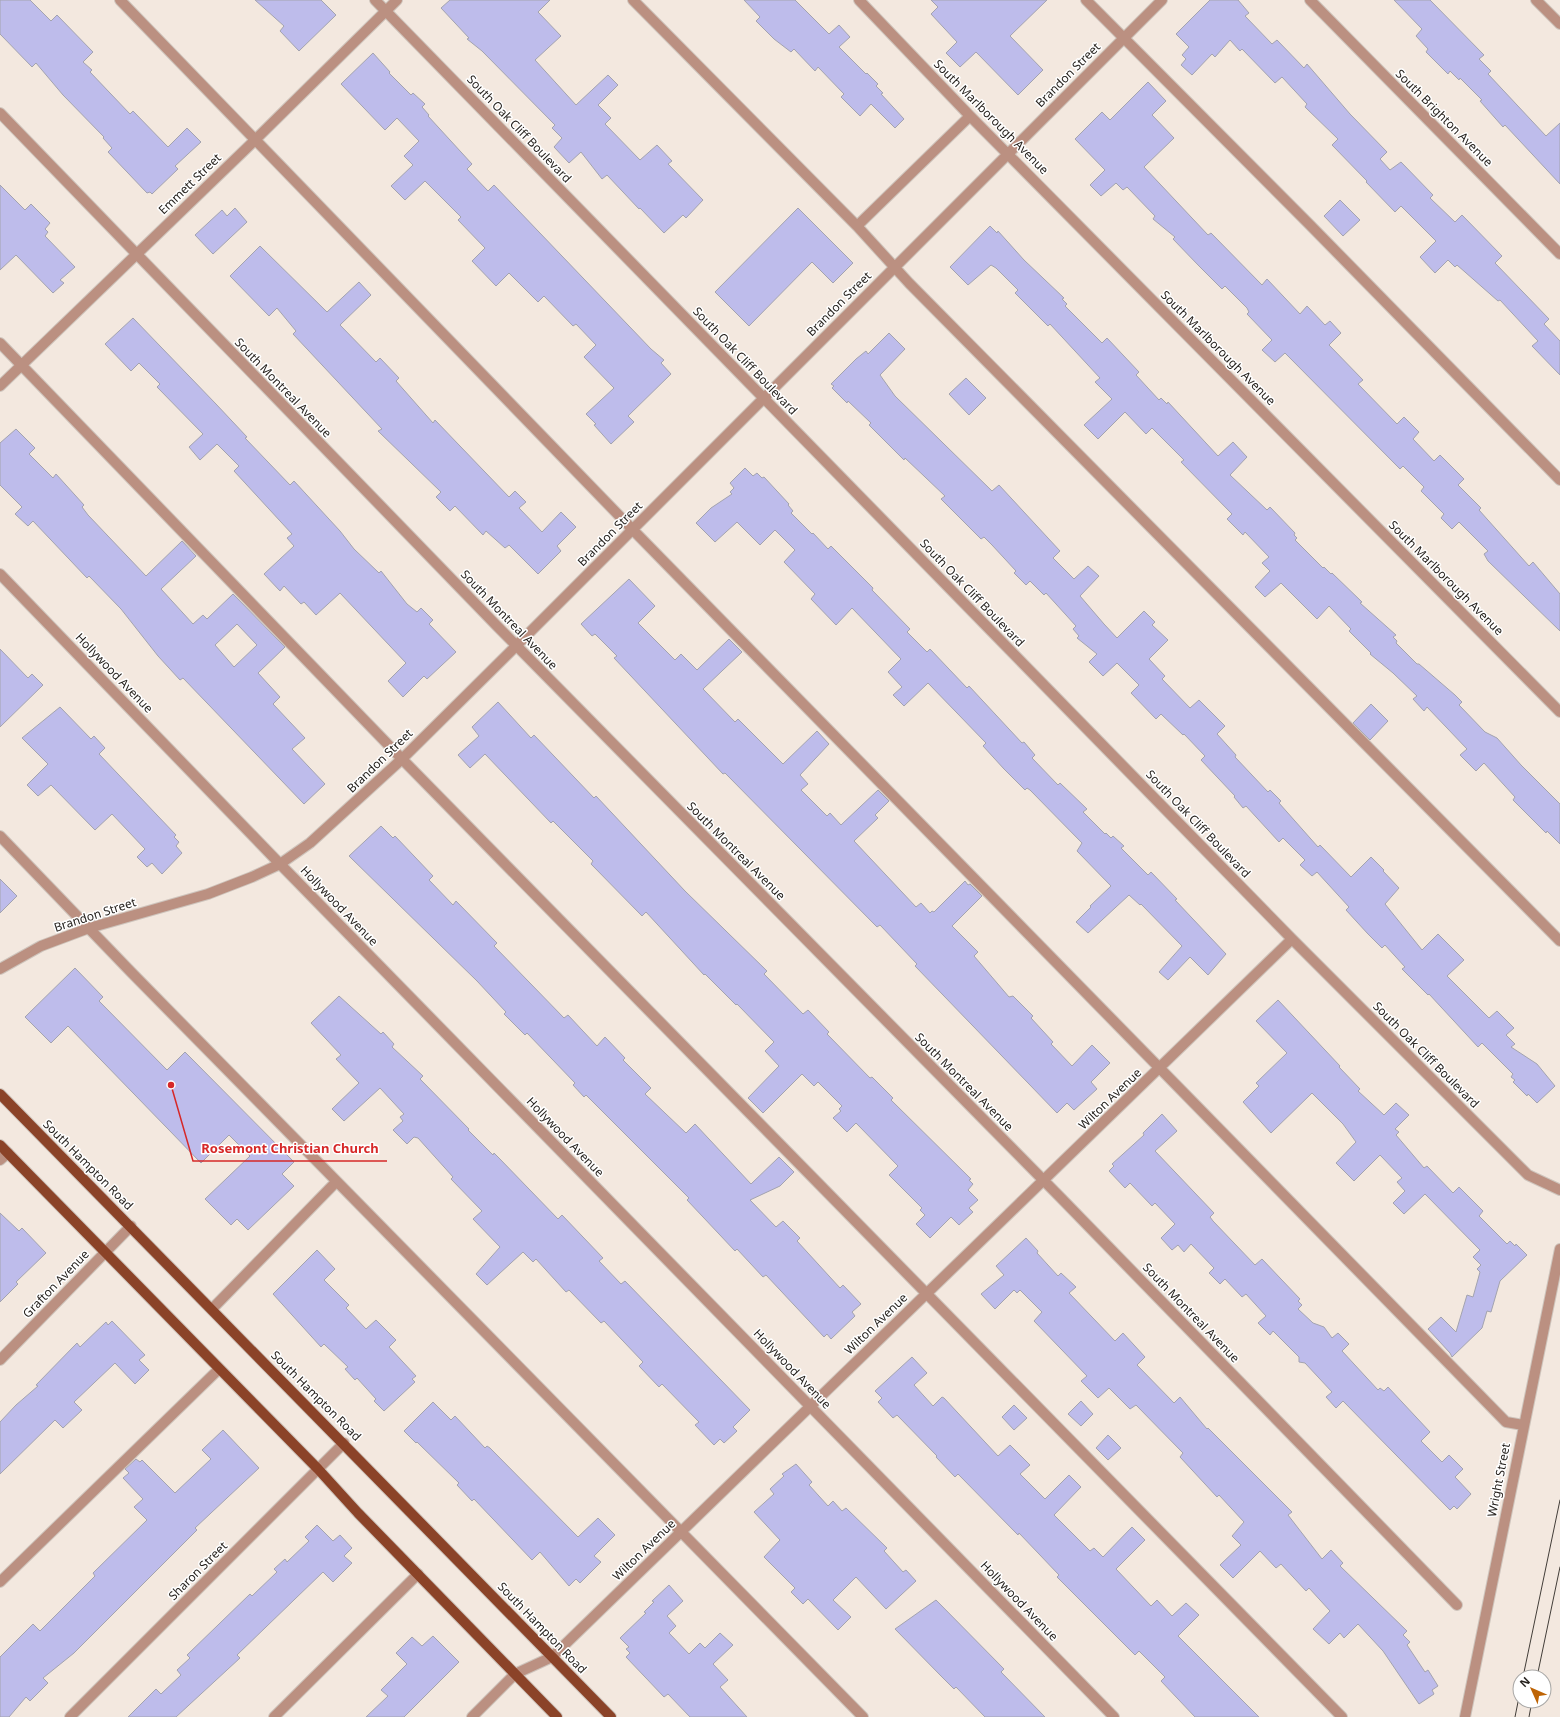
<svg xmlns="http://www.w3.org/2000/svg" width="1560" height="1717" font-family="'Noto Sans',sans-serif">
	<rect width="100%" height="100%" fill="#f3e8df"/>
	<path fill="#bebceb" stroke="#a3a3af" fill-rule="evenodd" d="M0 0H30L51 21 57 15 93 52 83 62 92 70 90 72 130 114 133 111 168 147 187 128 201 142 175 166 178 169 152 194 150 192 147 193 108 152 112 148 103 138 104 137 63 95 36 63 32 67 0 34Z
		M255 0H321L336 15 299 51 280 31 284 26Z
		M450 0H550L538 12 561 36 535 60 576 105 608 75 618 85 598 105 611 118 605 124 640 160 657 145 672 161 668 164 703 200 686 218 683 215 664 233 640 208 639 209 607 175 602 179 581 152 569 163 554 147 562 138 552 128 555 125 482 51 467 39 469 38 441 8Z
		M744 0H795L829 34 839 25 850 37 839 47 866 74 867 73 878 84 876 86 883 93 881 94 904 119 895 128 871 104 860 116 841 97 844 94 818 67 815 71 794 49 791 52 774 39 756 21 760 17Z
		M931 0H1047L1010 36 1043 70 1018 95 976 52 960 67 946 53 957 42 931 14 938 7Z
		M1210 0H1238L1249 13 1245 16 1272 44 1277 40 1304 68 1307 64 1350 114 1387 152 1380 159 1390 170 1401 162 1433 195 1430 198 1455 222 1462 215 1502 256 1495 263 1549 319 1544 324 1560 341V375L1532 346 1538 341 1500 300 1498 301 1457 265 1455 267 1448 260 1435 273 1420 257 1436 241 1401 206 1395 212 1366 182 1367 181 1332 145 1338 139 1305 107 1307 104 1282 77 1275 83 1242 49 1240 51 1230 40 1215 57 1212 54 1192 75 1181 65 1186 59 1182 55 1189 47 1176 34Z
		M1394 0H1430L1484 55 1479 59 1491 71 1488 74 1546 136 1560 123V184L1505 125 1503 127 1480 101 1482 100 1460 78 1459 80 1450 71 1448 74 1426 52 1428 49 1416 36 1422 29Z
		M373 53 390 72 389 73 411 95 413 93 425 104 422 107 429 115 428 116 472 164 467 169 488 191 494 185 651 349 664 360 661 363 671 374 628 416 634 422 611 444 594 425 596 424 586 414 614 388 584 357 596 345 576 324 573 326 544 296 538 302 509 273 496 286 472 261 485 248 458 220 461 217 425 181 405 200 391 186 413 165 404 156 419 141 397 118 385 130 341 84Z
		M1148 82 1166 101 1152 115 1174 138 1144 167 1208 235 1211 233 1262 285 1267 279 1300 314 1307 306 1325 325 1330 321 1341 333 1329 345 1363 380 1358 384 1397 424 1404 417 1419 432 1413 439 1434 461 1440 455 1464 479 1458 485 1481 508 1479 510 1529 566 1533 562 1560 594V631L1488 561 1484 554 1488 551 1459 522 1452 529 1441 518 1444 514 1421 491 1424 487 1403 466 1400 469 1285 353 1275 362 1262 350 1272 340 1247 314 1249 312 1247 308 1225 286 1222 289 1199 266 1173 239 1175 237 1153 219 1155 216 1127 187 1123 190 1116 183 1101 196 1090 185 1105 170 1075 139 1102 112 1110 120Z
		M0 185 25 210 31 204 50 223 45 229 48 232 45 236 75 267 60 280 64 283 53 293 16 255 0 270Z
		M1340 200 1360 220 1343 236 1324 216Z
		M235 208 247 222 213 254 195 235 222 210 227 216Z
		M798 208 853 263 833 283 812 262 749 326 715 292Z
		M990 226 997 233 998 231 1024 260 1064 298 1062 299 1067 304 1065 306 1102 343 1107 338 1139 372 1136 375 1159 400 1161 398 1167 404 1168 402 1218 456 1233 442 1247 457 1230 475 1267 510 1270 507 1295 533 1294 535 1297 538 1295 540 1323 568 1324 567 1331 574 1332 573 1362 602 1360 603 1396 635 1393 637 1397 641 1396 643 1417 664H1419L1455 695 1462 702 1459 705 1485 732 1497 738 1521 765 1560 804V844L1547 831 1546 833 1513 800 1515 797 1484 763 1476 771 1460 755 1467 749 1427 707 1424 711 1413 699 1417 696 1393 673 1370 654 1371 653 1349 631 1351 629 1329 606 1317 619 1281 583 1265 597 1255 587 1270 571 1262 563 1269 557 1245 532 1243 535 1227 519 1232 514 1181 462 1184 460 1152 428 1146 434 1125 412 1098 439 1084 425 1112 399 1095 382 1100 378 1050 324 1048 326 1015 293 1018 290 996 268 991 265 968 285 950 267Z
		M260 246 327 312 359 282 371 295 340 325 376 362 380 358 399 378 396 381 433 423 435 420 509 497 515 491 526 502 519 508 542 532 561 512 576 527 557 546 561 551 538 574 509 545 505 548 486 531 483 535 455 506 450 511 436 497 441 492 378 431 382 429 293 334 296 331 277 308 269 316 230 276Z
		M133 318 216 404 247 437 245 438 290 485 294 481 340 531 354 549 379 573 381 571 407 604 417 612 421 608 433 620 429 624 456 652 427 679 424 676 403 697 388 681 406 663 340 593 316 615 304 602 301 604 284 586 280 591 264 574 294 546 287 538 292 534 234 471 239 466 217 444 200 460 189 447 203 434 157 387 160 384 139 363 131 371 105 344Z
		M889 333 905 349 880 375 895 396 992 491 999 485 1060 551 1053 558 1074 579 1088 566 1099 576 1080 596 1104 624 1117 638 1144 611 1155 622 1152 625 1168 640 1149 659 1165 676 1162 679 1190 708 1199 700 1225 726 1217 734 1236 755 1235 757 1268 792 1270 790 1281 801 1279 803 1318 847 1320 845 1351 877 1371 857 1384 870 1383 871 1399 888 1385 904 1422 950 1438 934 1464 960 1447 976 1489 1018 1497 1011 1514 1028 1506 1035 1515 1044 1511 1047 1537 1064 1555 1086 1537 1103 1528 1094 1527 1096 1513 1082 1515 1080 1511 1077 1513 1074 1482 1043 1478 1047 1429 994 1428 995 1402 969 1405 967 1385 945 1382 948 1368 934 1346 910 1349 907 1317 872 1312 876 1300 865 1305 860 1283 838 1279 842 1246 806 1243 808 1234 797 1235 796 1201 760 1205 756 1184 734 1183 735 1161 714 1156 719 1131 693 1139 685 1117 663 1103 676 1089 662 1097 654 1077 638 1079 636 1073 629 1076 626 1046 593 1044 595 1030 581 1026 585 1014 573 1016 571 992 545 984 537 981 539 941 499 945 496 905 458 904 460 869 425 871 423 848 401 847 403 832 388 834 386 831 384 856 359 866 351 868 354Z
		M966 378 986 398 969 415 949 394Z
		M16 429 35 448 29 454 53 478 56 474 84 505 82 507 88 515 146 576 182 541 196 556 161 589 193 624 203 615 207 619 233 594 285 647 258 673 280 697 273 704 305 738 292 749 325 784 304 804 183 678 180 680 158 656 121 609 89 576 87 578 33 521 28 526 15 514 22 507 0 485V443ZM237 624 257 645 234 667 215 645Z
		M745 468 753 476 757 473 762 478 764 477 789 504 788 505 793 511 791 513 812 534 813 533 828 549 831 546 873 588 872 590 910 629 907 632 927 652 930 649 967 688 969 686 1022 743 1024 742 1035 755 1032 758 1058 785 1060 783 1087 809 1083 812 1105 834 1106 833 1111 838 1113 836 1124 846 1121 848 1148 875 1151 872 1177 899 1175 900 1226 954 1208 975 1190 957 1168 980 1159 972 1182 946 1141 904 1140 905 1129 895 1088 933 1076 922 1091 907 1090 906 1111 886 1077 851 1082 843 1030 790 1027 788 1025 790 1004 769 983 746 986 743 928 683 904 706 893 695 902 687 888 672 901 659 852 608 836 625 811 599 815 594 784 562 795 550 775 530 760 545 737 522 715 542 696 523 711 508 732 494 730 492 734 488 730 483Z
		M629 579 655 606 638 623 675 660 681 654 697 670 729 639 742 652 703 689 735 722 738 719 783 764 817 731 829 744 800 775 808 784 801 790 827 816 830 813 841 825 878 790 889 801 875 815 878 818 854 841 916 907 921 903 930 913 932 911 934 912 965 881 968 885 970 884 982 896 952 926 978 952 974 956 1009 997 1013 996 1033 1016 1031 1018 1053 1042 1051 1044 1072 1066 1092 1045 1110 1063 1091 1082 1097 1089 1074 1110 1067 1103 1057 1113 915 966 917 964 880 925 877 927 725 773 723 774 614 658 617 656 595 634 592 636 581 624Z
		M0 649 28 678 32 674 43 685 0 727Z
		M498 702 531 738 534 735 594 798 596 796 685 891 767 971 764 974 803 1014 808 1010 829 1032 827 1034 870 1078 872 1077 893 1098 891 1100 971 1179 969 1180 973 1184 968 1190 978 1200 969 1208 973 1212 959 1225 951 1217 930 1238 916 1224 925 1215 920 1210 922 1208 889 1175 898 1166 856 1123 847 1132 833 1118 841 1111 839 1109 842 1106 818 1082 814 1086 802 1074 763 1113 748 1098 779 1066 765 1051 774 1042 737 1004 736 1005 705 974 704 975 646 912 642 916 591 864 593 861 553 821 551 823 485 754 470 768 458 755 479 736 472 727Z
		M1371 704 1388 721 1370 740 1353 723Z
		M60 707 91 739 94 736 105 748 99 754 176 835 174 837 179 842 176 846 182 853 162 874 152 863 147 867 137 857 145 849 112 814 95 830 51 785 38 796 27 785 48 764 22 738Z
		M381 826 393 838 395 836 433 876 429 880 453 905 456 901 497 943 494 946 564 1018 568 1015 597 1046 605 1037 625 1058 623 1060 651 1088 645 1094 686 1133 695 1124 751 1184 779 1157 794 1172 780 1186 750 1200 776 1227 783 1221 800 1238 797 1241 840 1288 843 1285 861 1304 852 1312 855 1316 831 1339 827 1334 824 1337 766 1275 763 1277 737 1249 735 1251 687 1200 689 1198 586 1095 584 1097 573 1085 575 1083 527 1033 525 1035 504 1014 506 1012 477 981 349 856Z
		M0 879 17 896 0 913Z
		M75 968 103 997 99 1001 167 1070 185 1052 294 1162 282 1174 294 1186 248 1230 237 1219 231 1225 205 1199 250 1156 229 1135 201 1163 68 1026 51 1043 25 1017Z
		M339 996 381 1034 383 1032 394 1044 392 1047 423 1076 420 1079 469 1129 468 1130 493 1155 494 1153 499 1158 558 1219 562 1215 603 1258 599 1261 621 1284 625 1281 750 1410 733 1427 737 1431 724 1443 720 1439 714 1445 695 1425 699 1422 662 1384 659 1387 639 1366 643 1362 604 1321 601 1323 569 1290 566 1292 536 1259 533 1262 523 1252 487 1285 476 1274 500 1247 473 1219 482 1211 451 1179 453 1177 418 1138 414 1137 407 1144 393 1130 403 1121 400 1117 404 1114 380 1088 344 1121 332 1109 359 1083 336 1059 341 1055 311 1023Z
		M1278 1000 1340 1066 1339 1067 1360 1089 1358 1091 1384 1115 1396 1103 1409 1115 1395 1129 1399 1132 1396 1135 1424 1168 1427 1166 1453 1193 1459 1187 1483 1211 1479 1216 1507 1244 1510 1241 1515 1246 1516 1244 1527 1255 1500 1281 1491 1312 1487 1311 1482 1328 1452 1357 1450 1353 1428 1329 1441 1317 1456 1332 1467 1295 1473 1297 1480 1272 1477 1269 1481 1265 1473 1257 1480 1250 1425 1194 1404 1214 1393 1203 1405 1191 1397 1182 1402 1178 1380 1155 1354 1181 1336 1163 1356 1142 1343 1124 1312 1093 1271 1133 1243 1102 1259 1086 1256 1083 1287 1053 1256 1021Z
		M1162 1114 1177 1131 1155 1151 1214 1213 1210 1217 1213 1221 1255 1265 1262 1259 1300 1299 1298 1301 1302 1305 1298 1309 1313 1323 1324 1327 1332 1338 1338 1333 1349 1344 1342 1351 1378 1390 1380 1388 1384 1391 1388 1387 1430 1432 1421 1441 1442 1462 1449 1455 1463 1469 1455 1477 1471 1494 1457 1509 1454 1506 1450 1510 1343 1401 1336 1408 1326 1397 1332 1392 1305 1363 1299 1362V1357L1273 1331 1270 1335 1258 1323 1266 1316 1246 1294 1242 1297 1225 1279 1220 1284 1209 1273 1214 1268 1191 1244 1184 1252 1178 1245 1172 1250 1161 1238 1175 1224 1155 1203 1152 1206 1130 1183 1125 1188 1109 1171 1114 1166 1112 1164 1144 1135 1143 1133Z
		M0 1213 19 1231 22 1228 46 1253 16 1282 18 1284 0 1302Z
		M1026 1238 1038 1251 1037 1253 1058 1276 1061 1273 1076 1287 1069 1293 1115 1341 1123 1333 1145 1357 1137 1365 1174 1403 1180 1397 1207 1429 1208 1428 1292 1512 1288 1515 1322 1559 1331 1550 1343 1563 1340 1566 1407 1631 1403 1635 1410 1642 1407 1645 1425 1672 1428 1670 1438 1686 1432 1690 1434 1694 1419 1704 1383 1651 1358 1624 1344 1638 1340 1633 1329 1644 1313 1629 1330 1611 1309 1588 1306 1591 1281 1564 1276 1568 1260 1551 1233 1578 1220 1565 1241 1545 1232 1536 1244 1522 1219 1495 1217 1497 1180 1457 1183 1453 1136 1405 1130 1409 1109 1388 1098 1398 1081 1381 1087 1376 1034 1321 1042 1312 1020 1290 1017 1293 1014 1290 995 1309 981 1294 1004 1275 996 1266Z
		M317 1250 335 1269 324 1280 349 1305 346 1308 366 1329 376 1320 396 1340 389 1347 416 1376 412 1379 415 1382 384 1411 374 1401 376 1399 357 1378 355 1380 345 1369 348 1367 324 1344 321 1347 273 1294Z
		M112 1321 145 1355 139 1360 149 1370 135 1384 115 1363 74 1402 82 1410 63 1428 55 1420 0 1474V1422L16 1405 38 1386 36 1385 77 1343 80 1347 106 1322 108 1325Z
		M912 1357 927 1373 914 1385 933 1406 942 1397 944 1398 998 1456 1010 1445 1030 1465 1020 1474 1045 1499 1069 1475 1081 1487 1054 1515 1090 1551 1094 1548 1103 1557 1132 1527 1145 1540 1116 1569 1151 1606 1157 1600 1172 1616 1186 1603 1199 1615 1178 1636 1259 1717H1195L1161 1681 1165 1677 1139 1651 1135 1655 1057 1577 1059 1575 1019 1533 1018 1535 958 1474 955 1477 936 1457 937 1456 897 1415 893 1418 878 1402 882 1398 875 1391Z
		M1081 1401 1093 1414 1081 1426 1068 1414Z
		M433 1402 451 1420 455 1416 485 1448 487 1446 490 1448 578 1537 598 1518 615 1535 594 1556 601 1562 580 1583 576 1579 569 1586 540 1552 532 1560 474 1499 472 1501 457 1485 459 1483 417 1442 416 1443 404 1431Z
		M1014 1405 1027 1418 1014 1430 1002 1417Z
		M223 1430 259 1468 195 1528 197 1530 74 1653 43 1678 48 1683 30 1701 26 1697 9 1717H0V1657L33 1624 40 1631 95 1576 93 1573 147 1520 134 1507 143 1499 123 1478 129 1473 125 1469 136 1459 140 1462 142 1460 175 1493 211 1459 202 1450Z
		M1108 1435 1121 1448 1108 1460 1096 1448Z
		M796 1464 812 1482 809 1485 828 1506 833 1501 842 1511 846 1508 887 1548 884 1551 903 1572 906 1570 916 1581 886 1609 856 1577 833 1600 851 1617 838 1630 808 1599 803 1604 791 1592 795 1588 764 1557 780 1540 754 1512 774 1494 770 1489 784 1476 782 1474Z
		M317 1525 333 1541 340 1535 352 1548 344 1556 352 1563 333 1582 323 1572 237 1655 240 1658 176 1717H128L156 1689 161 1694 181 1675 177 1670 190 1658 187 1655 250 1594 252 1596 277 1572 274 1569 285 1559 287 1562 309 1541 305 1537Z
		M669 1585 683 1601 667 1616 676 1626 669 1633 689 1654 700 1643 705 1648 720 1633 733 1645 713 1664 728 1680 720 1687 747 1717H690L668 1694 664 1697 626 1657 630 1653 626 1649 629 1647 620 1638 646 1613 644 1612 654 1602 652 1601Z
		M936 1600 1004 1669 1001 1672 1045 1717H985L956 1687 954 1689 941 1676 895 1629Z
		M433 1636 459 1662 404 1717H366L388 1696 381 1690 407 1664 396 1653 412 1637 422 1646Z"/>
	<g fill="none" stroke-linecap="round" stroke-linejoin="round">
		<defs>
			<path id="minor" d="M120 0 633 530 1506 1422 1523 1425
				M375 0 1292 939 1528 1175 1560 1190
				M633 0 857 226 909 283 1560 941
				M859 0 970 116 1560 712
				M1086 0 1310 225 1560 480
				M1310 0 1560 254
				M1536 0 1560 24
				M0 113 497 626 1061 1198 1457 1605
				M857 226 970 116
				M0 343 402 759 1342 1717
				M0 386 254 141 397 0
				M0 574 280 864 1114 1717
				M0 836 131 972 863 1717
				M0 969 41 946 89 928 208 894 252 877 280 864 310 843 402 759 516 646 1162 0
				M0 1160 8 1153
				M212 1309 336 1182
				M0 1360 131 1226
				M0 1582 219 1369
				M70 1717 344 1443
				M274 1717 418 1574
				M472 1717 515 1674 552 1657 1292 939
				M1465 1717 1560 1249"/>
			<path id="major" d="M0 1094 611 1717
				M0 1145 318 1469 358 1513 557 1717"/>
		</defs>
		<use href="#minor" stroke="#cec4bc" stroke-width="12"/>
		<use href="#major" stroke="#cec4bc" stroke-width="12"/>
		<use href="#minor" stroke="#bb9081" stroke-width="10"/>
		<use href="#major" stroke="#8b4328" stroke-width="10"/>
		<path stroke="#423d38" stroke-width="1" d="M1523 1677 1560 1500
			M1537 1677 1560 1567
			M1515 1717 1520 1692
			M1529 1717 1532 1701"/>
	</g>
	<g text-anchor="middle" stroke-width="3" stroke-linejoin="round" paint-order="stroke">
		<g font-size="12" fill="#26221e" stroke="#fff">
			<text transform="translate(1068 75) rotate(-45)" y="4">Brandon Street</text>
			<text transform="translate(991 117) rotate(45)" y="4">South Marlborough Avenue</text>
			<text transform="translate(1444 118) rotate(45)" y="4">South Brighton Avenue</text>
			<text transform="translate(519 129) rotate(46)" y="4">South Oak Cliff Boulevard</text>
			<text transform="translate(190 184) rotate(-44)" y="4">Emmett Street</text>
			<text transform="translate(839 304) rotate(-45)" y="4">Brandon Street</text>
			<text transform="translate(1218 348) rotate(45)" y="4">South Marlborough Avenue</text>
			<text transform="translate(745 361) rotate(46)" y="4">South Oak Cliff Boulevard</text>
			<text transform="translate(283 388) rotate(46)" y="4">South Montreal Avenue</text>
			<text transform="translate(610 534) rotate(-45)" y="4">Brandon Street</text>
			<text transform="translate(1446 578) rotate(45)" y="4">South Marlborough Avenue</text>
			<text transform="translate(972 593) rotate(46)" y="4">South Oak Cliff Boulevard</text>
			<text transform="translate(509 620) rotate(46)" y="4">South Montreal Avenue</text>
			<text transform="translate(114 673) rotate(46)" y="4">Hollywood Avenue</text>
			<text transform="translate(380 761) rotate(-44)" y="4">Brandon Street</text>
			<text transform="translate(1198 824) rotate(46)" y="4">South Oak Cliff Boulevard</text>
			<text transform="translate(736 851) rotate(45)" y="4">South Montreal Avenue</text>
			<text transform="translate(339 906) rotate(46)" y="4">Hollywood Avenue</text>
			<text transform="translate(95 915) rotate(-18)" y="4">Brandon Street</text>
			<text transform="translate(1426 1055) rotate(45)" y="4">South Oak Cliff Boulevard</text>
			<text transform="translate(964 1082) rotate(45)" y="4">South Montreal Avenue</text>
			<text transform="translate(1110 1099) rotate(-44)" y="4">Wilton Avenue</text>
			<text transform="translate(565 1137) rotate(46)" y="4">Hollywood Avenue</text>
			<text transform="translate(88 1165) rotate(45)" y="4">South Hampton Road</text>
			<text transform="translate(56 1284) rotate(-46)" y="4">Grafton Avenue</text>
			<text transform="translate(1191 1313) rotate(46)" y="4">South Montreal Avenue</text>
			<text transform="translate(876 1324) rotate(-44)" y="4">Wilton Avenue</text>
			<text transform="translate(792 1369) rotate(46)" y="4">Hollywood Avenue</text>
			<text transform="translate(316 1396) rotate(45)" y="4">South Hampton Road</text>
			<text transform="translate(1499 1480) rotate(-79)" y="4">Wright Street</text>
			<text transform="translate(644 1550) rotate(-44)" y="4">Wilton Avenue</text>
			<text transform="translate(198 1571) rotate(-45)" y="4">Sharon Street</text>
			<text transform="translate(1019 1601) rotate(46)" y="4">Hollywood Avenue</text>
			<text transform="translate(542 1628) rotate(46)" y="4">South Hampton Road</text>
		</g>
	</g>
	<path fill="none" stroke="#d62828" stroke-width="1.5" d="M171 1085L193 1161H387"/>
	<circle fill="#d62828" stroke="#fff" stroke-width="1.5" cx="171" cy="1085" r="4"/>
	<g font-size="13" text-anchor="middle" font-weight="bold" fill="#d62828" stroke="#fff" stroke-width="3" stroke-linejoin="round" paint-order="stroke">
		<text x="290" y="1153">Rosemont Christian Church</text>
	</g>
	<g transform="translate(1532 1689) rotate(315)"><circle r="19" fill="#ffffff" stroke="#a8a7a5"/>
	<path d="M0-3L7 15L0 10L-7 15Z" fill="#be6405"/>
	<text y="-6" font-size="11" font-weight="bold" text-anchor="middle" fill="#26221e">N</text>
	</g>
</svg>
